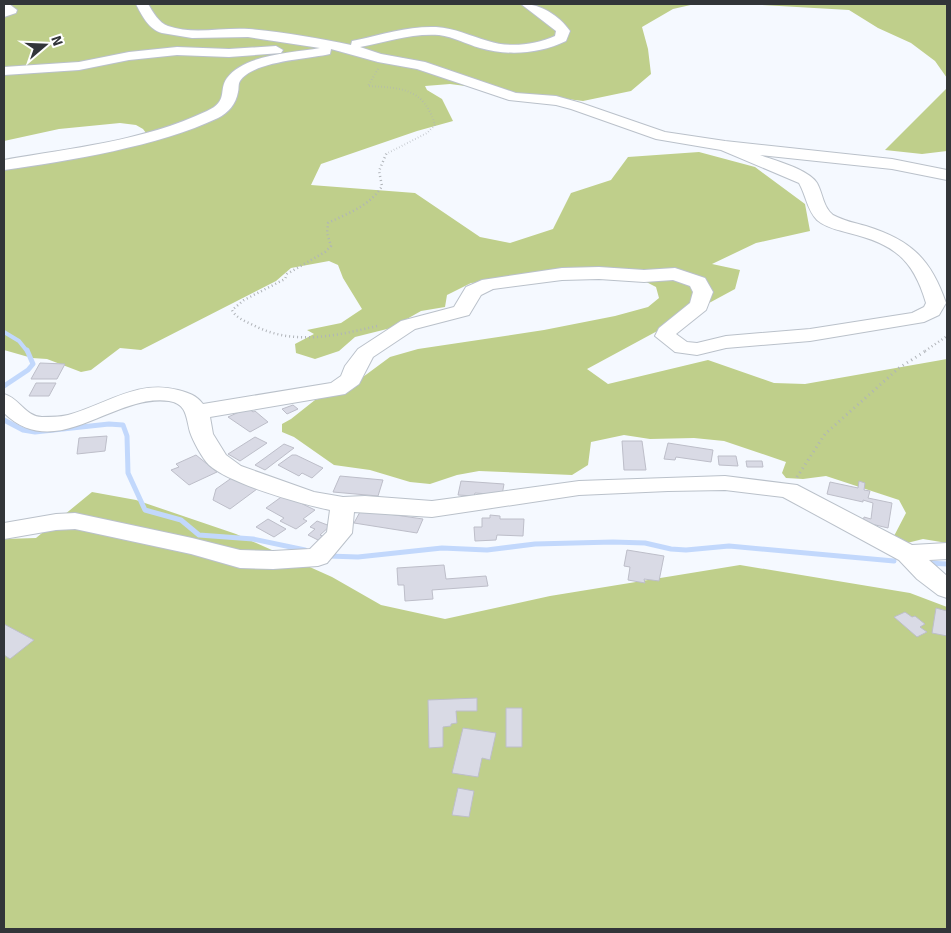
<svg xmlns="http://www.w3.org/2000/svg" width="951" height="933" font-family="Signika,sans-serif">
	<rect width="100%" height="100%" fill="#f5f9ff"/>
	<path fill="#bfcf8b" d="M50 4H695L673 9 642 27 648 49 651 74 631 91 583 101 450 84 425 86 427 90 442 99 453 121 417 131 321 164 311 185 415 193 480 237 510 243 553 229 571 193 611 180 628 157 699 152 755 167 805 204 810 231 756 243 712 264 740 270 735 289 587 369 608 384 708 360 774 383 805 384 947 359V543L923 539 907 543 894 536 906 513 899 500 826 476 803 479 786 478 782 473 786 462 724 441 694 438 650 439 624 435 591 442 588 465 572 475 479 471 457 475 430 484 410 482 370 470 334 465 294 437 282 432V424L291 419 315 400 344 391 390 357 418 349 544 330 615 316 648 307 659 298 656 287 623 270 471 283 447 295 445 307 421 311 391 328 355 337 339 351 315 359 296 353 295 344 314 334 307 330 341 323 362 309 343 278 338 265 329 261 291 268 276 281 141 350 120 348 91 370 81 372 47 359 32 358 4 350V168L150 138 143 129 136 125 120 123 59 129 4 141V5Z
		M745 4H947V78L935 61 911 43 878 28 849 10Z
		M947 88V151L922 154 885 150Z
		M92 492 136 500 236 534 332 577 381 605 445 619 550 596 740 565 910 593 947 607V929H4V539L36 538Z"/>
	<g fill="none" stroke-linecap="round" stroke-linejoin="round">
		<path stroke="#c2d8fc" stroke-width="4" d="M4 332 19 341 27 351"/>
		<path stroke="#c2d8fc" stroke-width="5" d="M4 386 28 370 33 364 27 350
			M4 420 23 430 35 432 109 424 123 425 127 436 128 473 145 510 181 520 199 535 253 539 305 550
			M328 556 358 557 442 548 487 550 535 544 613 542 645 543 671 549 686 550 729 546 894 561
			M927 563 947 564"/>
	</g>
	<path fill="#d9dae5" stroke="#bdbec9" d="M40 363 65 364 57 379H31Z
		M36 383H56L49 396H29Z
		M293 405 298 409 287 414 282 409Z
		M248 408 253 412 255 411 268 422 250 432 228 417Z
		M107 436 105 451 77 454 79 438Z
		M255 437 267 443 240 461 228 454Z
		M622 441H642L646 470H624Z
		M668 443 713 450 711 462 676 457 675 460 664 459Z
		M284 444 294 448 265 470 255 465Z
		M196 455 217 472 189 485 171 470 179 467 176 464Z
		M292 455H296L323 468 312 478 302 473 299 476 278 465Z
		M718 456H736L738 466 719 465Z
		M746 461H762L763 467H747Z
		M340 476 383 480 378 496 333 492Z
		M233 477 257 489 230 509 213 500 216 489Z
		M461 481 504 484 502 495 475 493 474 496 458 495Z
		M859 481 865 483 864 490 870 491 868 498 892 503 888 528 863 522 864 517 871 519 873 503 863 500V502L827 494 830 482 858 488Z
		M284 495 315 510 303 519 307 521 296 529 280 521 284 518 266 508Z
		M361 510 423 519 417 533 354 523Z
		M490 515 500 516V519H524L523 536 497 535 496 540 475 541 474 527H482V518H490Z
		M268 519 286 529 274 537 256 527Z
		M317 521 330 526 320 535 325 537 320 541 308 535 315 529 310 527Z
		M627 550 664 556 659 581 644 579 645 583 628 580 630 567 624 566Z
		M444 565 446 579 486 576 488 586 432 590 433 599 405 601 404 585H398L397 568Z
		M936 608 947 611V636L932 633Z
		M905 612 912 617 915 616 925 624 920 627 927 632 917 637 894 617Z
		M4 624 34 640 10 659 4 655Z
		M477 698V711H456L457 723 451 724V726L443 727V747L429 748 428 700Z
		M506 708H522V747H506Z
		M463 728 496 733 490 760 482 758 478 777 452 773Z
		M458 788 474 791 469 817 452 815Z"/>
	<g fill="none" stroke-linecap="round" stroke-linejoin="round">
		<defs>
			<path id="minor" d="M4 4H9L17 10 16 13 4 17Z
				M136 4H148C153 12 159 23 168 26 193 35 223 27 249 29 283 32 318 38 351 45L352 41 357 40C383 34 409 26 436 27 455 28 470 36 488 41 509 48 535 45 555 36L556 31 521 4C539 3 559 15 570 31L566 41C539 54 508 56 480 48 466 44 454 37 439 35 412 33 386 42 360 47L381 54 425 62 516 93 556 96 581 103 665 132 725 141 892 159 947 170V180L892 169 760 155C776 161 808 169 817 183 823 194 823 207 833 215 844 221 855 223 866 226 911 240 931 259 946 303L939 315 924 322 810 341 726 348 697 355 675 352 655 336 659 328 690 303 693 292 690 286 673 280 644 282 599 279 562 280 493 289 481 295 469 315 415 329 373 357 359 384 345 394 210 417 213 434 226 455 241 466 314 492 343 497 365 496 432 501 579 481 725 476 797 485 912 545 947 543V559L929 560 947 576V598L938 595 917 579 899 560 783 497 725 490 668 491 579 495 432 517 354 512 352 533 327 563 318 566 273 569 240 568 191 554 75 529 56 530 4 539V523L56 514 75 513 192 538 240 550 273 551 310 549 327 532 330 510C301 504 230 484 209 465 202 458 193 441 190 432 186 417 187 404 169 401 113 393 57 464 4 413V394C19 398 26 417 42 417 50 417 60 417 68 415 105 405 138 379 178 390 189 393 196 395 203 404L331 383 341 376 345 366 358 349 401 321 454 307 466 287 482 280 562 268 599 267 644 270 675 268 705 278 713 292 706 310 676 334 687 342 697 343 726 336 810 329 912 313 924 307 926 303C913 259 894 244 849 233 839 230 826 228 817 220 807 210 806 195 799 183L721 150 656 139 571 109 556 105 509 100 417 69 378 62 331 49 330 54C308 59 253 61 240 81 238 84 239 89 238 92 236 104 228 113 218 118 159 146 69 161 4 170V160C71 148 144 141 207 111 229 101 218 90 227 78 245 54 293 53 320 48L248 37 192 38 162 33C149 30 141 14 136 4Z
				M276 46 283 50 281 53 229 57 177 55 129 60 79 70 4 75V67L79 62 129 52 177 47 229 49Z"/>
		</defs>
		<use href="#minor" stroke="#bac1ca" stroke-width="2"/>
		<path stroke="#b0b4b9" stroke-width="2" stroke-dasharray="0.5 2.5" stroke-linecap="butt" d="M378 69 368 86C402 88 424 88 435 125L427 133 386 154"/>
		<path stroke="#b0b4b9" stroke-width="2.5" stroke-dasharray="1 3" stroke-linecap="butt" d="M377 326C335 336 293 346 253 325 245 321 236 318 232 310L244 300 285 279 287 274 325 252 331 246 327 233 328 223C348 213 370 206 382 186L379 171 387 152
			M925 351 947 336"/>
		<path stroke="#b0b4b9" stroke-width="3" stroke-dasharray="1 4" stroke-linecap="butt" d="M797 477 825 434 899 368 927 350"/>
		<use href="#minor" fill="#fff" fill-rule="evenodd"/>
	</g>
	<rect width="951" height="933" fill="none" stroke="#323539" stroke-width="10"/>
	<g transform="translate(45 45) rotate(71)" stroke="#ffffff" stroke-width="4" paint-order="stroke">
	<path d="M0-4L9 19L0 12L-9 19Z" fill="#323539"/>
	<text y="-8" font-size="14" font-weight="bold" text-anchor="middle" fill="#323539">N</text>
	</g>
</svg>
